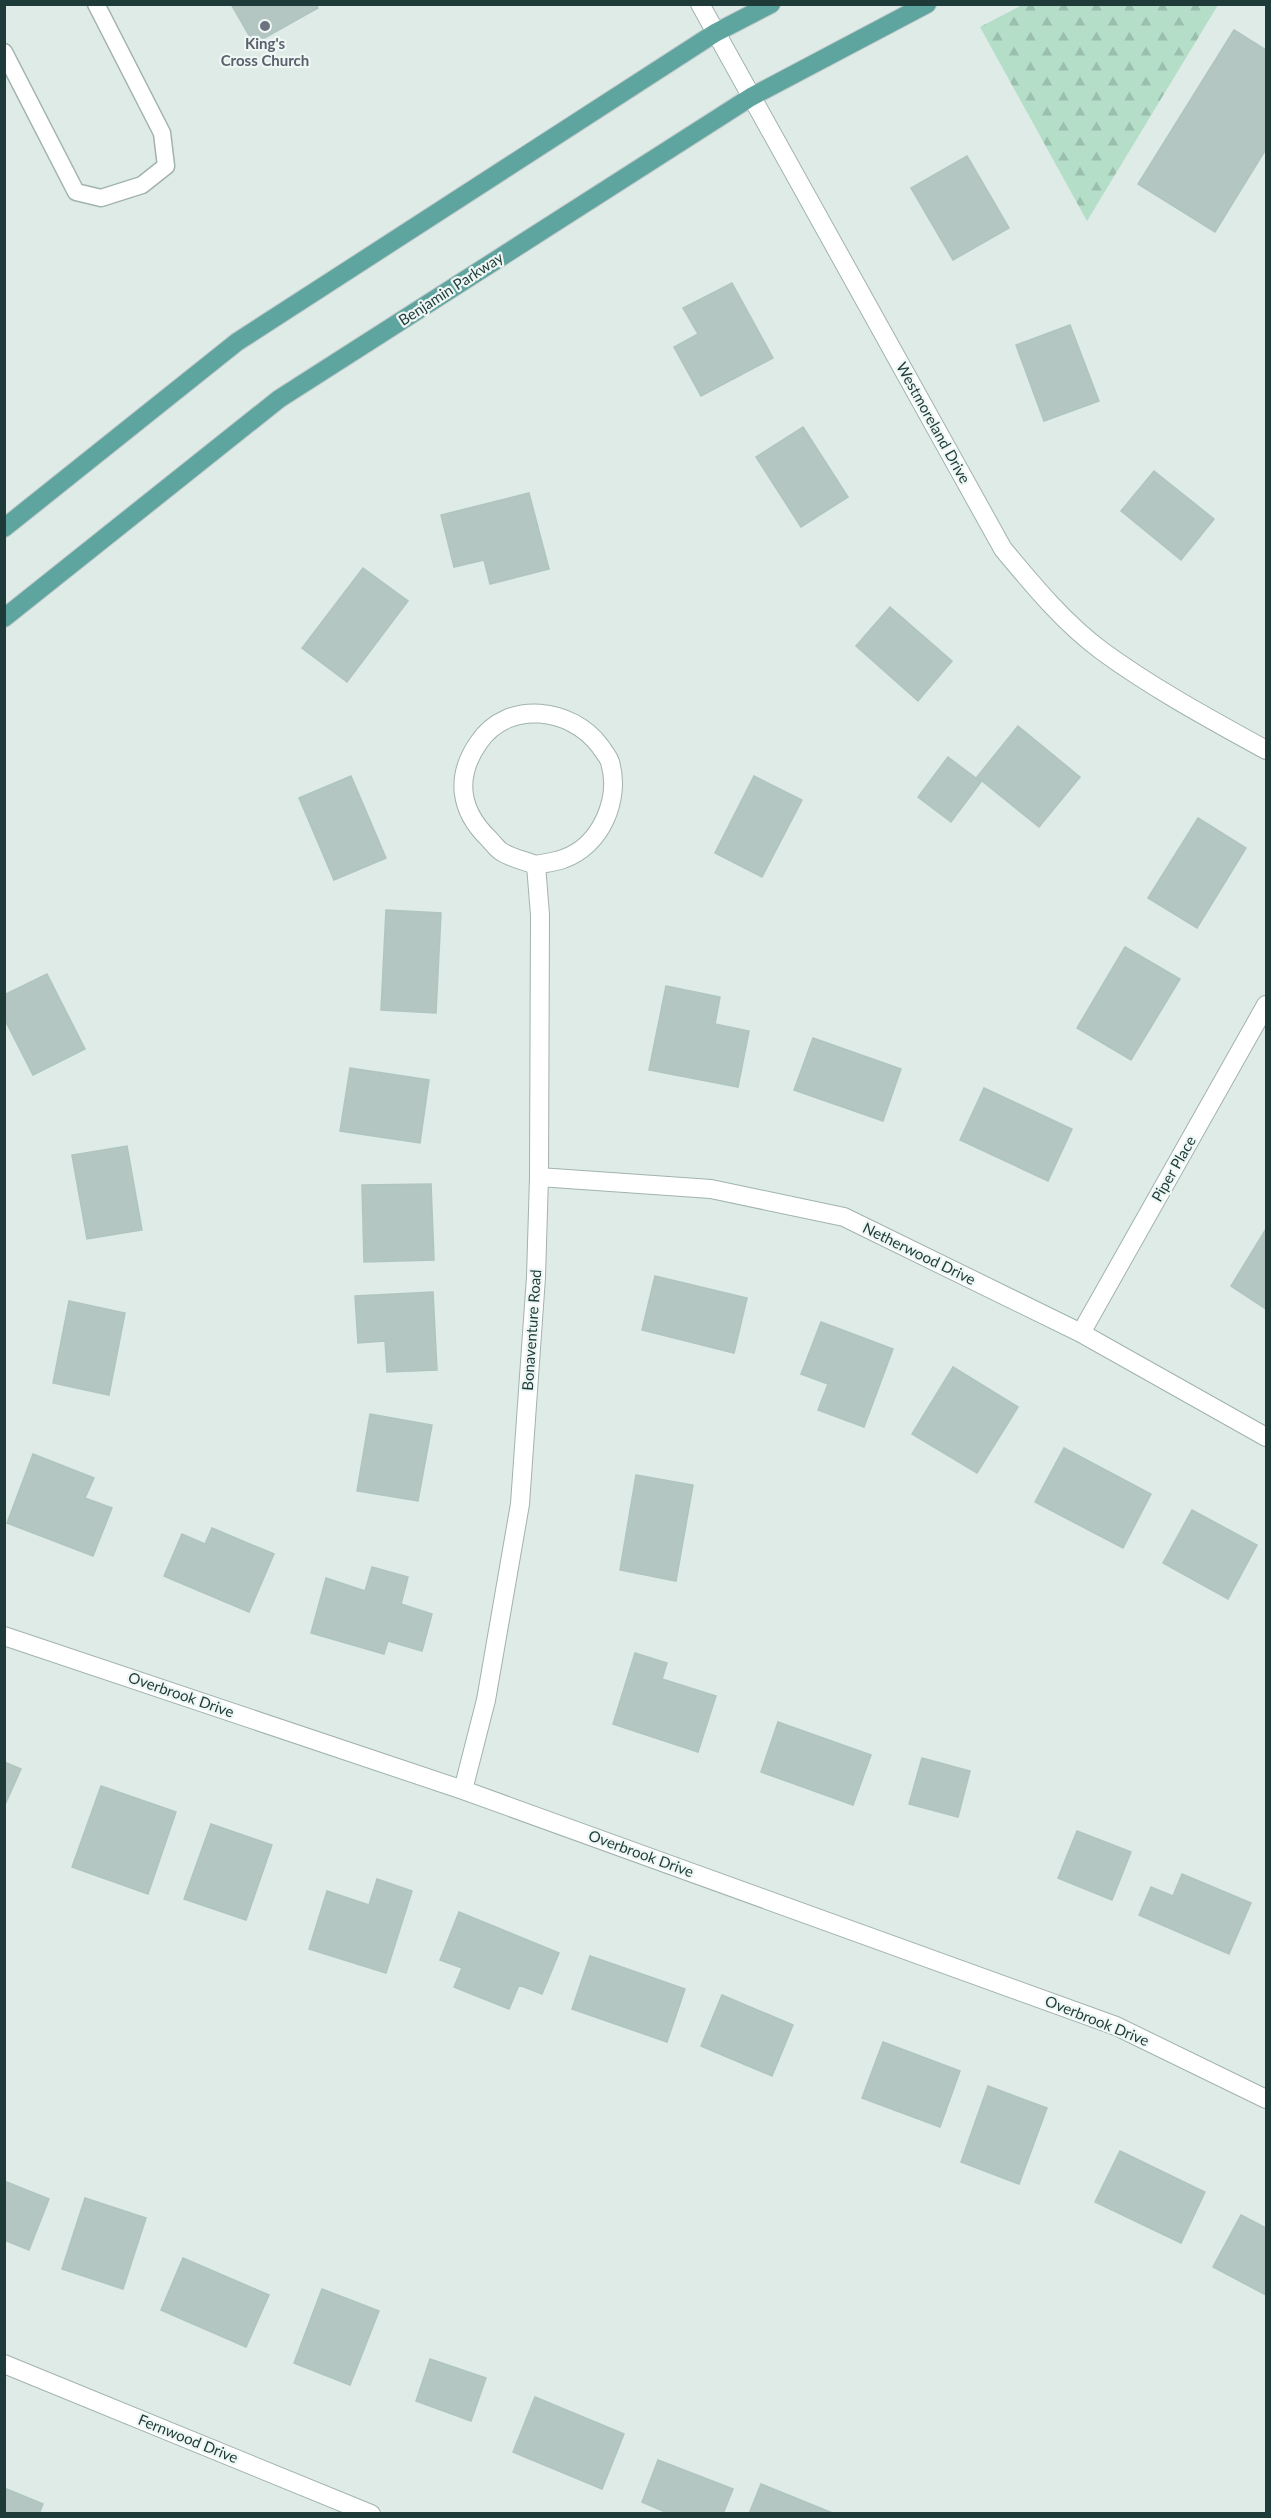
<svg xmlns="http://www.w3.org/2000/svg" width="1271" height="2518" font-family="Lato,sans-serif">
	<defs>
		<pattern id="forest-firs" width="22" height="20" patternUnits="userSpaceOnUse" patternTransform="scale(1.5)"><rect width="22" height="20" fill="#b4dec7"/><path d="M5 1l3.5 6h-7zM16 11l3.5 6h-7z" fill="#9abfac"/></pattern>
	</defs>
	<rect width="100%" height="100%" fill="#deebe7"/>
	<path fill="url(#forest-firs)" d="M1024 4 1218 5 1087 221 980 27Z"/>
	<path fill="#b3c6c1" stroke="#b0c5c0" stroke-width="1.5" d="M231 4H316L318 8 254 44Z
		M1234 30 1266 50V149L1215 232 1138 184Z
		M967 156 1009 228 953 260 911 188Z
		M732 283 773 358 701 396 674 347 698 334 683 308Z
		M1070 325 1099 401 1044 421 1016 345Z
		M803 427 848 497 801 527 756 457Z
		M1154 471 1214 519 1181 560 1121 511Z
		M529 493 549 569 490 584 484 560 454 567 441 515Z
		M363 568 408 601 347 682 302 648Z
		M890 607 952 661 918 701 856 646Z
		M1018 726 1080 777 1039 827 977 777Z
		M948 757 981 782 951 822 918 797Z
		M351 776 386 858 334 880 299 798Z
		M754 776 802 800 762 877 715 853Z
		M1198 818 1246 848 1197 928 1148 898Z
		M386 910 441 913 436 1013 381 1010Z
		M1125 947 1180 979 1131 1060 1077 1028Z
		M47 974 85 1049 33 1075 4 1018V995Z
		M666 986 720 997 715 1024 749 1031 738 1087 649 1070Z
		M813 1038 901 1069 883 1121 794 1090Z
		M350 1068 429 1080 420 1143 340 1131Z
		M984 1088 1072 1129 1048 1181 960 1140Z
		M127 1146 142 1230 87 1239 72 1155Z
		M431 1184 434 1260 364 1262 362 1185Z
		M1266 1229V1309L1231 1286Z
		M655 1276 747 1298 734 1353 642 1330Z
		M433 1292 437 1370 387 1372 385 1341 358 1343 355 1296Z
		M69 1301 125 1313 109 1395 53 1383Z
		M821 1322 893 1349 864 1427 818 1410 828 1384 801 1374Z
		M953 1367 1018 1407 977 1473 912 1434Z
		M370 1414 432 1425 418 1501 357 1491Z
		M1064 1448 1151 1494 1123 1548 1035 1502Z
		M33 1454 94 1478 85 1498 112 1508 93 1556 7 1523Z
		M636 1475 693 1485 676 1581 620 1570Z
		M1192 1510 1257 1545 1228 1599 1163 1563Z
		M212 1528 274 1554 249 1612 164 1576 182 1534 205 1544Z
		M372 1567 408 1577 401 1604 432 1614 422 1651 388 1641 384 1654 311 1633 326 1578 365 1591Z
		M635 1653 667 1663 662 1679 716 1696 698 1752 613 1724Z
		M778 1722 871 1755 853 1805 761 1772Z
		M922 1758 970 1771 958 1817 909 1804Z
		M4 1762 21 1769 4 1807Z
		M101 1786 176 1812 148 1894 72 1867Z
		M211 1824 272 1845 246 1920 184 1899Z
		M1077 1831 1131 1852 1112 1900 1058 1878Z
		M1182 1874 1251 1903 1229 1954 1139 1915 1151 1887 1173 1896Z
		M377 1879 412 1891 386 1973 309 1949 327 1891 369 1905Z
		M459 1912 559 1953 542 1994 519 1985 509 2009 454 1987 462 1968 440 1960Z
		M590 1956 685 1989 667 2042 572 2009Z
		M722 1995 793 2025 772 2076 701 2046Z
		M883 2042 960 2071 940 2127 862 2098Z
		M988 2086 1047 2108 1019 2184 961 2162Z
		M1120 2151 1205 2192 1181 2243 1095 2202Z
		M4 2181 49 2199 29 2250 4 2240Z
		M85 2198 146 2218 123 2289 62 2269Z
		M1241 2215 1266 2228V2295L1213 2267Z
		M183 2258 269 2295 246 2347 161 2310Z
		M322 2289 379 2311 350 2385 294 2363Z
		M430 2359 486 2378 471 2421 416 2401Z
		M535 2397 624 2434 602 2489 513 2452Z
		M658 2460 733 2489 723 2514H670L642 2502Z
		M761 2484 835 2514H749Z
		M4 2488 43 2504 39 2514H4Z"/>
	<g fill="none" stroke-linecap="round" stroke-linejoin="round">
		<defs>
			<path id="service" d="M4 52 76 192 101 198 142 185 166 166 162 133 96 4"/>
			<path id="minor" d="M700 4 1003 549C1033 585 1064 623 1102 651 1154 689 1210 719 1266 750
				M539 1177 711 1189 844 1217 1081 1333 1266 1437
				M1081 1333 1266 1005
				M4 1636 463 1790 1116 2026 1266 2099
				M463 1790 486 1700 520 1504 536 1277 539 1177 540 915 536 865C545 863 555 862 563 859 601 846 621 799 610 762 608 756 603 751 600 746 572 708 508 699 479 742 455 776 459 810 489 839 493 843 497 849 502 852 511 858 526 861 536 865
				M4 2364 371 2514"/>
			<path id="primary" d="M4 528 237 342 715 33 771 4
				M4 618 279 399 751 97 927 4"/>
		</defs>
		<use href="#service" stroke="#a1b3af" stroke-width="19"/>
		<use href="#minor" stroke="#a1b3af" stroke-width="20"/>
		<use href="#primary" stroke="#c0c8c8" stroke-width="20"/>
		<use href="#service" stroke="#fff" stroke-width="16"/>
		<use href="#minor" stroke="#fff" stroke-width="18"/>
		<use href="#primary" stroke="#5ea49f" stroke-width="18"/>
	</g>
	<circle fill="#6b7280" stroke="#eef7f4" stroke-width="2" cx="265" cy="26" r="6"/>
	<g text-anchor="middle" stroke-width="4.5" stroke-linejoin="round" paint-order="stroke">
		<g font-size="15" font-weight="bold" fill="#5b616d" stroke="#eef7f4">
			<text x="265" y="49">King's<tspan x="265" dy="17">Cross Church</tspan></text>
		</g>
		<g font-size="15" fill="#1e3b39" stroke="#eef7f4">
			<text transform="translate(451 289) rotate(-33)" y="5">Benjamin Parkway</text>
			<text transform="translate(933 423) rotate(61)" y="5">Westmoreland Drive</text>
			<text transform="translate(1174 1169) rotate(-60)" y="5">Piper Place</text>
			<text transform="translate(919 1254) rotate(26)" y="5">Netherwood Drive</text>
			<text transform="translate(532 1330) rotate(-86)" y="5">Bonaventure Road</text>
			<text transform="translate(181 1695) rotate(19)" y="5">Overbrook Drive</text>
			<text transform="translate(641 1854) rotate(20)" y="5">Overbrook Drive</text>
			<text transform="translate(1097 2021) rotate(22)" y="5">Overbrook Drive</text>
			<text transform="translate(188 2439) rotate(22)" y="5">Fernwood Drive</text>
		</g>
	</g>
	<rect width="1271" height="2518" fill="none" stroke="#1e3b39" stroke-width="12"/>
</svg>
